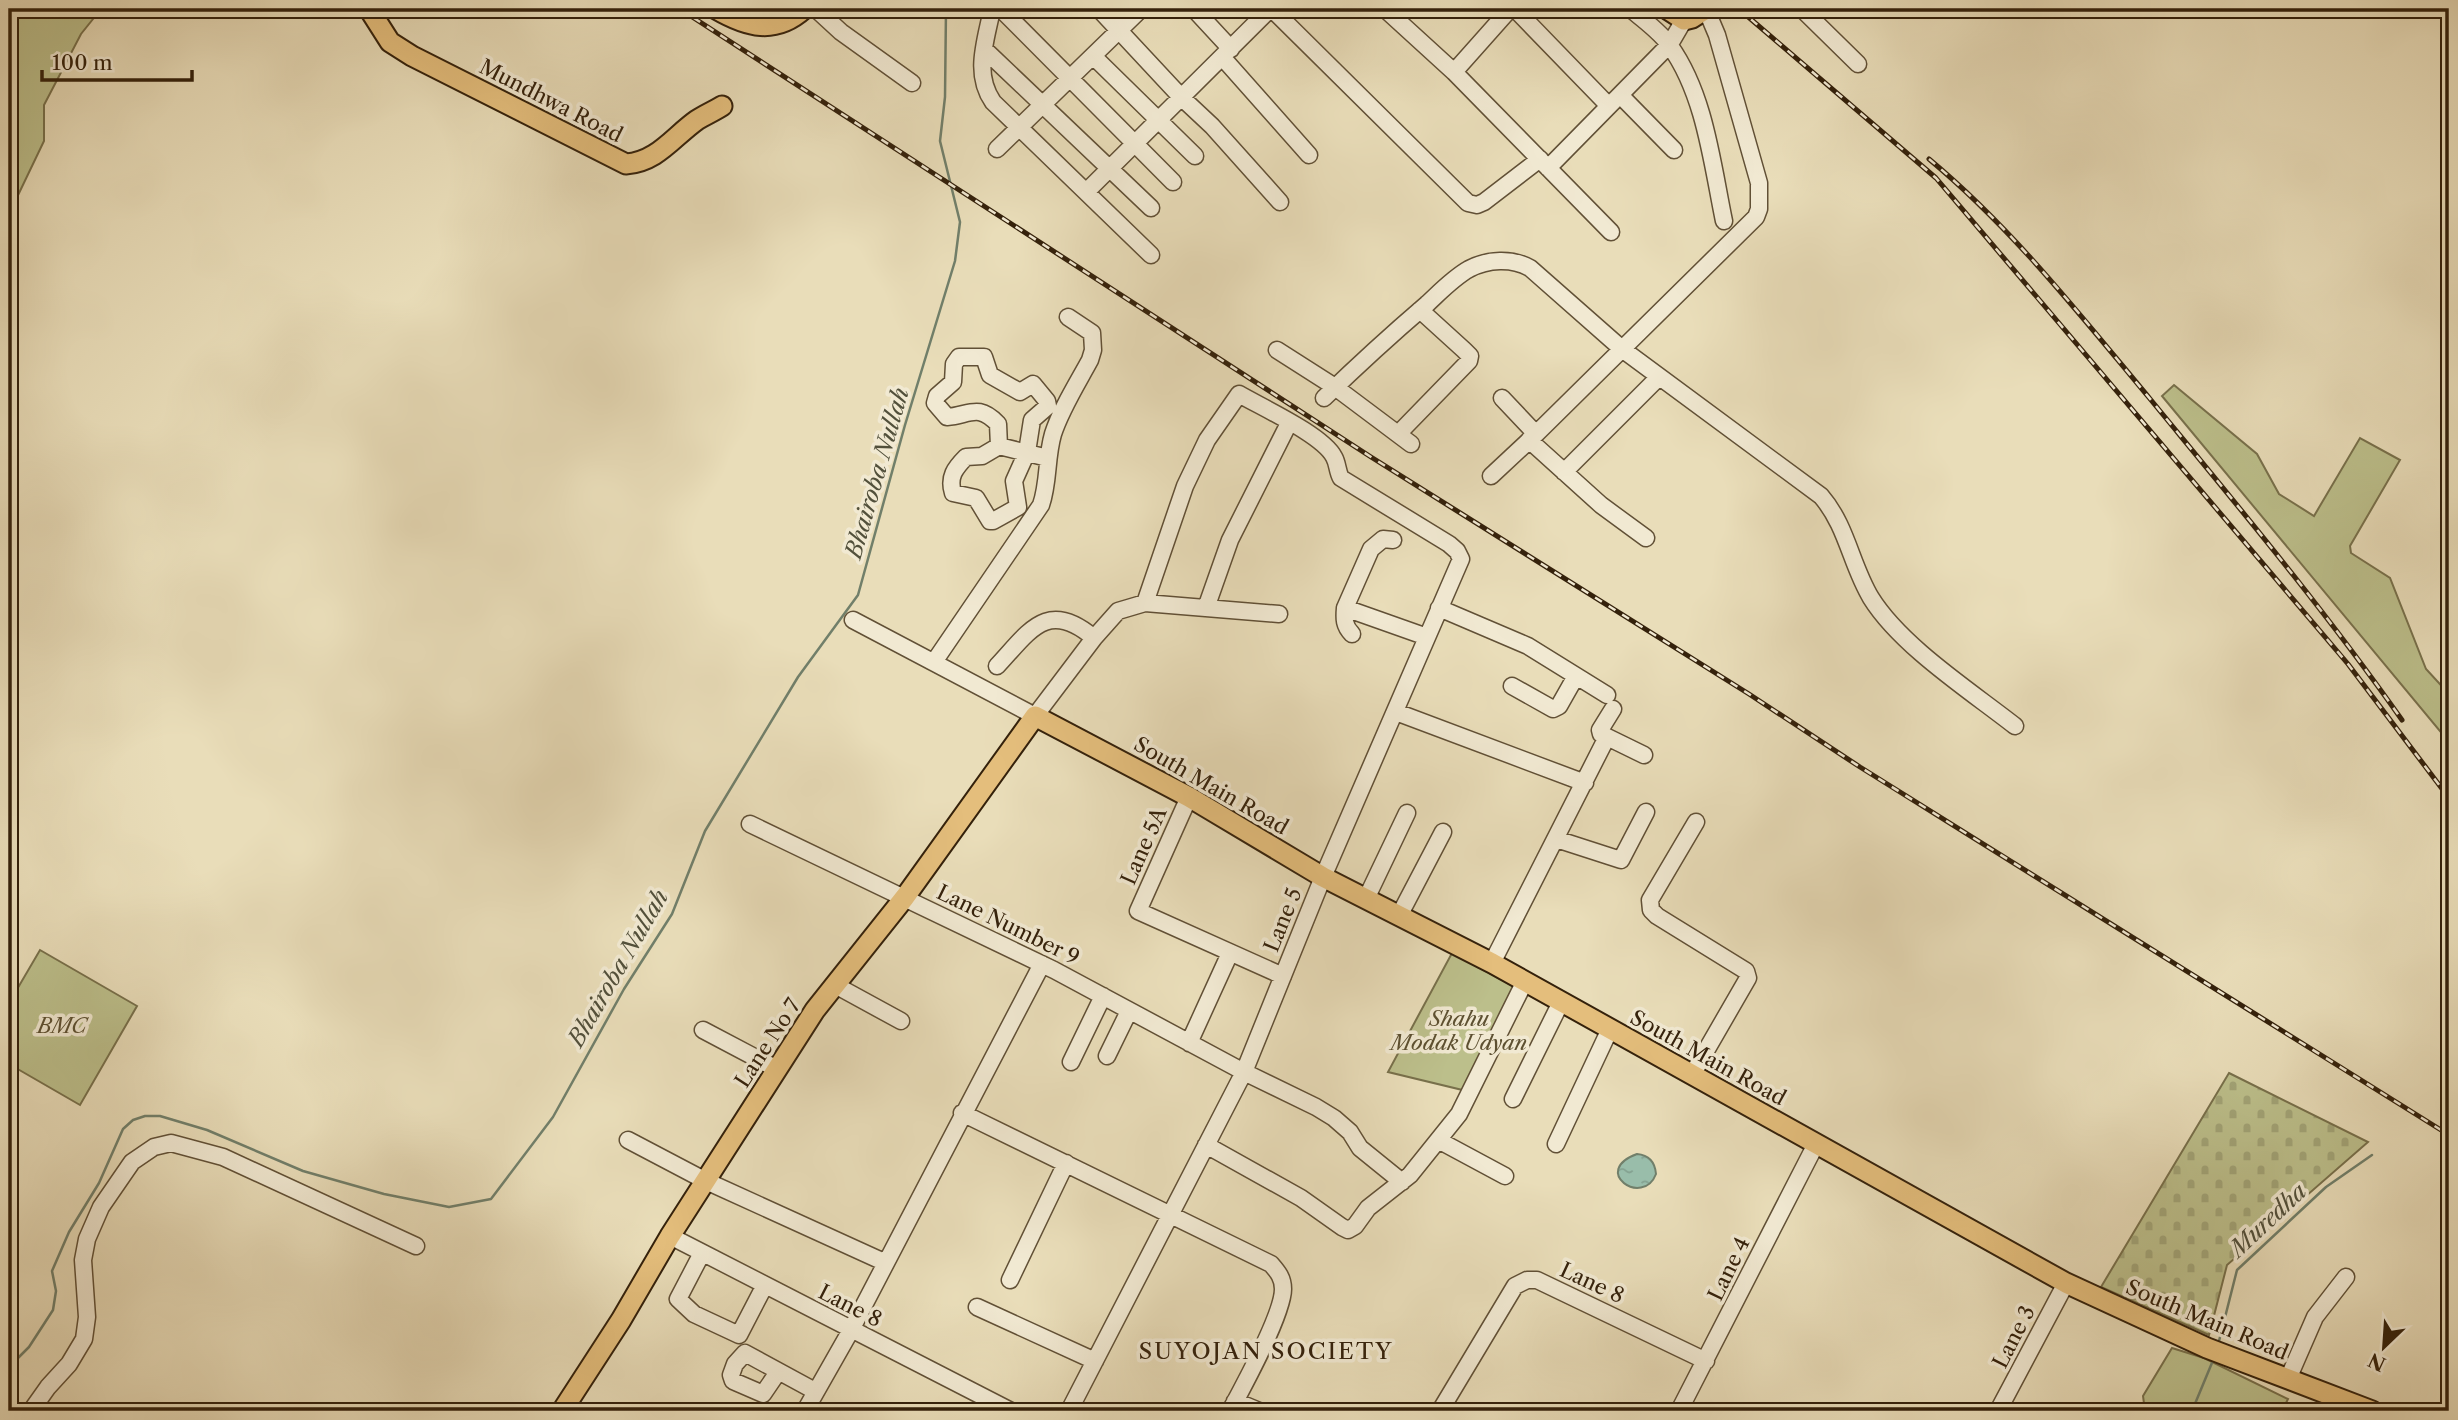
<svg xmlns="http://www.w3.org/2000/svg" width="2458" height="1420" font-family="'Libre Caslon Text',serif">
	<defs>
		<pattern id="cemetery-stones" width="16" height="16" patternUnits="userSpaceOnUse" patternTransform="scale(1.75)"><rect width="16" height="16" fill="#bcbf8b"/><path d="M2 7V4a2 2 0 0 1 4 0v3zM10 15v-3a2 2 0 0 1 4 0v3z" fill="#a2a477"/></pattern>
		<pattern id="water-ripples" width="26" height="14" patternUnits="userSpaceOnUse" patternTransform="scale(1.75)"><rect width="26" height="14" fill="#99bdaa"/><path d="M2 4q2-2 4 0t4 0M15 11q2-2 4 0t4 0" fill="none" stroke="#84a291"/></pattern>
	</defs>
	<rect width="100%" height="100%" fill="#e9ddb9"/>
	<filter id="stains"><feTurbulence type="fractalNoise" baseFrequency=".00286" numOctaves="4"/><feColorMatrix values="0 0 0 0 .2 0 0 0 0 .09 0 0 0 0 .02 0 0 0 .5 -.17"/></filter>
	<radialGradient id="worn" r=".72"><stop offset=".6" stop-color="#630" stop-opacity="0"/><stop offset="1" stop-color="#630" stop-opacity=".3"/></radialGradient>
	<path fill="#bcbf8b" stroke="#78704b" stroke-width="2" d="M9 9H101L81 34 44 105V141L9 214Z
		M2174 385 2257 454 2279 494 2314 516 2360 438 2400 460 2350 546 2351 553 2390 578 2426 669 2449 694V742L2162 396Z
		M40 950 137 1006 80 1105 9 1064V1003Z
		M1452 953 1528 994 1475 1093 1388 1072Z
		M2172 1348 2204 1358 2288 1399 2282 1411H2145L2143 1396Z"/>
	<path fill="url(#cemetery-stones)" stroke="#78704b" stroke-width="2" d="M2229 1073 2368 1142 2227 1265 2209 1335 2101 1287Z"/>
	<path fill="url(#water-ripples)" stroke="#717f6a" stroke-width="2" d="M1637 1154C1649 1155 1655 1162 1656 1174 1643 1208 1590 1171 1637 1154Z"/>
	<g fill="none" stroke-linecap="round" stroke-linejoin="round">
		<path stroke="#717f6a" stroke-width="2.5" d="M2218 1345 2237 1270 2326 1187 2372 1155
			M9 1367 29 1347 53 1310 56 1291 52 1271 69 1232 99 1183 123 1129 133 1120 145 1116H160L207 1130 303 1171 384 1194 449 1207 491 1199 553 1117 624 989 672 914 705 831 798 677 858 595 905 425 955 261 960 222 940 141 945 97 946 9
			M2192 1411 2214 1358"/>
		<defs>
			<path id="minor" d="M816 9 841 32 912 83
				M992 9C986 41 973 73 993 102L1151 255
				M1001 9 1173 182
				M1099 9 1181 97 1212 126 1280 202
				M1194 9 1231 49
				M1272 9 1468 203 1477 205 1484 202 1540 159
				M1385 9 1454 72 1611 232
				M1515 9 1609 106
				M1631 9C1643 20 1661 32 1670 46 1705 95 1712 163 1724 221
				M1802 9 1858 64
				M984 49 1151 208
				M1093 56 1195 156
				M1223 58 1309 155
				M1454 72 1510 9
				M1620 95 1674 150
				M997 149 1141 9
				M1548 168 1670 44 1684 20
				M1086 192 1270 9
				M1277 350 1335 387 1411 444
				M1324 398C1357 366 1392 334 1427 304 1440 292 1453 278 1469 269 1488 259 1512 258 1530 268L1622 349 1821 496C1847 526 1851 565 1871 598 1901 646 1969 690 2015 726
				M1502 398 1536 434
				M1398 434 1469 361 1470 356 1464 350 1420 310
				M1529 440 1601 505 1646 538
				M999 446 998 424C978 403 970 415 947 417L935 403 937 396 953 382 954 364 959 357H984L990 375 1020 392 1033 384 1047 401 1048 406 1032 420 1027 452 1014 481 1018 507 993 521H990L976 498 953 493C948 477 955 468 966 457L982 456 999 446 1048 458
				M1564 472 1659 377
				M1491 476 1536 434 1756 217 1759 209V183L1717 35 1706 9
				M1206 608 1230 540 1289 423
				M1345 608 1371 549 1383 539 1393 540
				M1439 608 1528 646 1607 695
				M853 620 1035 716 1094 638 1118 611 1145 603 1279 614
				M1352 634C1344 626 1344 619 1345 608L1427 637
				M934 662 1041 505C1049 482 1046 458 1053 434 1061 409 1077 384 1090 360L1093 350 1092 333 1068 317
				M997 666C1029 632 1047 598 1094 638
				M1512 686 1553 709 1559 706 1576 676
				M1613 709 1600 730 1601 734 1644 755
				M1396 712 1585 783
				M1189 797 1138 911 1283 976
				M750 824 1054 970 1244 1072 1316 1107 1334 1118 1350 1132 1360 1148 1402 1182
				M1556 839 1621 860 1646 812
				M1366 899 1407 813
				M1399 916 1443 832
				M1492 963 1607 737
				M835 985 901 1021
				M703 1030 777 1069
				M1189 1043 1230 953
				M1107 1056 1129 1011
				M1071 1062 1103 996
				M1692 1075 1748 978 1746 971 1657 916 1651 910 1650 900 1696 822
				M1513 1099 1561 1002
				M962 1113 1271 1264C1278 1272 1283 1278 1283 1289 1283 1314 1243 1387 1230 1411
				M628 1140 706 1181 884 1262
				M1438 1140 1505 1176
				M1556 1144 1610 1029
				M1206 1145 1301 1198 1342 1227 1348 1230 1355 1226 1368 1208 1410 1175 1459 1114 1525 981
				M670 1236 1011 1411
				M702 1253 678 1299 694 1314 739 1335 765 1285
				M1010 1280 1066 1163
				M977 1307 1095 1361
				M778 1372 763 1394 733 1381 731 1375 735 1364 745 1353 815 1391
				M2288 1379 2315 1317 2346 1277
				M1235 1401 1259 1411
				M31 1411 48 1387 69 1364 84 1339 87 1317 83 1260 87 1239 101 1207 132 1162 154 1147 171 1143 223 1157 416 1246
				M805 1411 851 1330 1042 964
				M1069 1411 1244 1072 1323 877 1461 559 1457 551 1449 544 1341 478C1337 471 1338 464 1334 457 1323 435 1261 407 1239 394L1207 440 1185 486 1145 603
				M1440 1411 1515 1286 1527 1280H1537L1706 1361
				M1679 1411 1816 1144
				M1998 1411 2066 1283"/>
			<path id="major" d="M369 9 390 42 412 56 626 164C657 162 673 137 697 120 705 115 714 111 722 106
				M716 9C747 27 775 35 804 9
				M746 9 767 14 785 9
				M1667 9 1684 20 1692 18 1706 9
				M562 1411 621 1320 670 1236 815 1010 905 897 1035 716 1189 797 1323 877 1492 963 2066 1283 2207 1348 2372 1411"/>
		</defs>
		<use href="#minor" stroke="#615036" stroke-width="19"/>
		<use href="#major" stroke="#34210b" stroke-width="23"/>
		<use href="#minor" stroke="#f1e9d2" stroke-width="16"/>
		<use href="#major" stroke="#e4be7c" stroke-width="19"/>
		<defs>
			<path id="rail" d="M680 9 1371 457 1749 694 1860 767 2449 1135
				M1739 9 1936 178 2348 664 2449 798
				M1929 159C2013 229 2081 316 2151 400 2237 505 2324 609 2402 720"/>
		</defs>
		<use href="#rail" stroke="#34210b" stroke-width="5"/>
		<use href="#rail" stroke="#f1e9d2" stroke-width="2.5" stroke-dasharray="8" stroke-linecap="butt"/>
	</g>
	<g text-anchor="middle" stroke-width="7" stroke-linejoin="round" paint-order="stroke">
		<g font-size="21" fill="#34210b" stroke="#f1e9d2">
			<text transform="translate(551 101) rotate(27)" y="7">Mundhwa Road</text>
			<text transform="translate(1211 786) rotate(30)" y="7">South Main Road</text>
			<text transform="translate(1144 846) rotate(-66)" y="7">Lane 5A</text>
			<text transform="translate(1283 920) rotate(-68)" y="7">Lane 5</text>
			<text transform="translate(1008 925) rotate(26)" y="7">Lane Number 9</text>
			<text transform="translate(768 1043) rotate(-57)" y="7">Lane No 7</text>
			<text transform="translate(1708 1058) rotate(29)" y="7">South Main Road</text>
			<text transform="translate(1729 1269) rotate(-64)" y="7">Lane 4</text>
			<text transform="translate(1592 1283) rotate(25)" y="7">Lane 8</text>
			<text transform="translate(850 1306) rotate(27)" y="7">Lane 8</text>
			<text transform="translate(2207 1320) rotate(23)" y="7">South Main Road</text>
			<text transform="translate(2014 1337) rotate(-63)" y="7">Lane 3</text>
		</g>
		<g font-size="21" font-style="italic" fill="#5d5031" stroke="#f1e9d2">
			<text x="1459" y="1026">Shahu<tspan x="1459" dy="24">Modak Udyan</tspan></text>
			<text x="62" y="1033">BMC</text>
		</g>
		<g font-size="23" font-style="italic" fill="#52503b" stroke="#f1e9d2">
			<text transform="translate(877 473) rotate(-74)" y="8">Bhairoba Nullah</text>
			<text transform="translate(618 968) rotate(-60)" y="8">Bhairoba Nullah</text>
			<text transform="translate(2268 1220) rotate(-43)" y="8">Muredha</text>
		</g>
		<g font-size="23" letter-spacing="2" fill="#34210b" stroke="#f1e9d2">
			<text x="1266" y="1359">SUYOJAN SOCIETY</text>
		</g>
	</g>
	<rect width="2458" height="1420" fill="none" stroke="#e9ddb9" stroke-width="35"/>
	<rect x="10" y="10" width="2437" height="1399" fill="none" stroke="#34210b" stroke-width="3.5"/>
	<rect x="18" y="18" width="2423" height="1385" fill="none" stroke="#34210b" stroke-width="2"/>
	<g transform="translate(2384 1347) rotate(205)" stroke="#f1e9d2" stroke-width="5" paint-order="stroke">
	<path d="M0-5L12 26L0 18L-12 26Z" fill="#34210b"/>
	<text y="-10" font-size="19" font-weight="bold" text-anchor="middle" fill="#34210b">N</text>
	</g>
	<path d="M42 70v10h150v-10" fill="none" stroke="#34210b" stroke-width="3.5"/>
	<text x="52" y="70" font-size="21" fill="#34210b" stroke="#f1e9d2" stroke-width="5" paint-order="stroke">100 m</text>
	<rect width="100%" height="100%" filter="url(#stains)"/>
	<rect width="100%" height="100%" fill="url(#worn)"/>
</svg>
